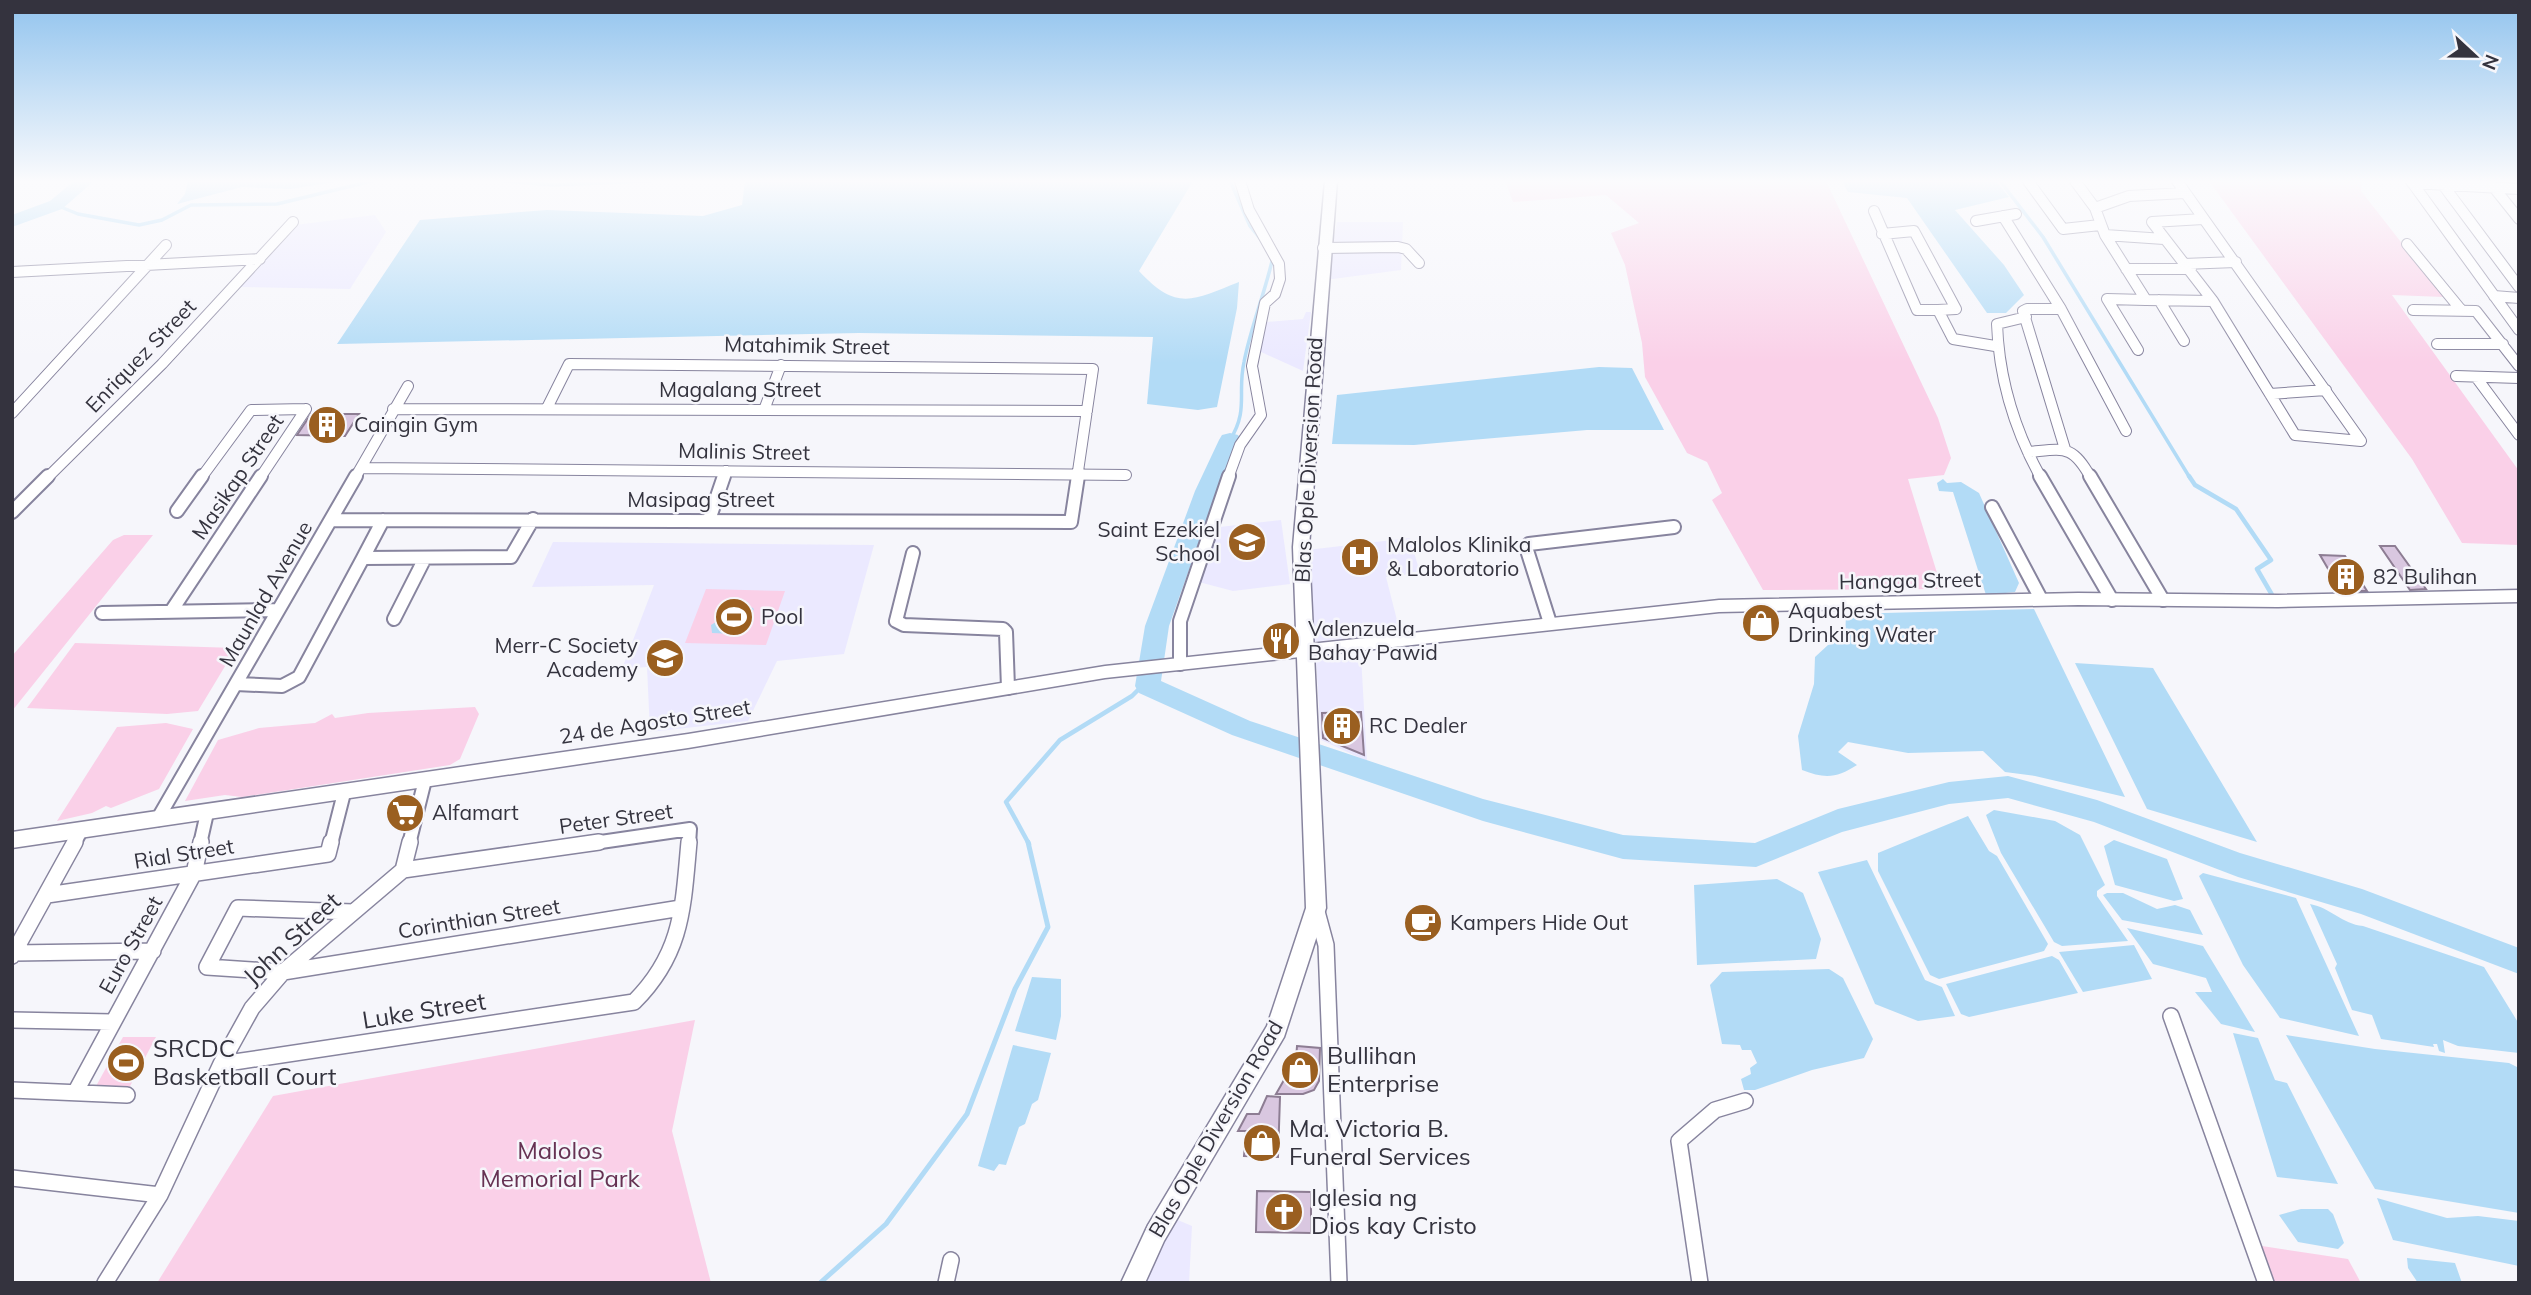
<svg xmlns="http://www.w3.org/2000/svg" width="2531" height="1295" font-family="Mulish,sans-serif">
	<rect width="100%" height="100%" fill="#f6f6fb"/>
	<path fill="#ebe9ff" d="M375 215 386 232 350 289 240 287 295 225Z
		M1337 222H1403L1401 270 1325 280Z
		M1306 312H1311L1303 371 1259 351 1266 322 1303 319Z
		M1281 520 1290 584 1233 591 1195 581 1209 556 1211 528Z
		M1410 538 1420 573 1386 577 1400 632 1311 642 1307 550Z
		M553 542 874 545 844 654 777 661 748 721 650 732 647 667 622 669 654 585 532 587Z
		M1361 656 1367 761 1321 740 1316 660Z
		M1173 1218 1192 1226 1189 1283H1142Z"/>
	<path fill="#fad0e8" d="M1505 181H1826L1938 418 1951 458 1944 475 1908 479 1942 589 1763 590 1712 500 1722 493 1707 462 1687 453 1645 377 1642 343 1625 265 1611 233 1639 223 1606 195 1513 202Z
		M2209 181H2362L2361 191 2444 297 2392 295 2519 471V545L2462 543 2412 459Z
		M124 535H153L12 711V656L113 540Z
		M706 589 785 591 766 645 685 643Z
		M75 643 236 648 198 711 167 714 27 708Z
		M475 707 479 714 460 759 450 765 242 797 225 795 185 801 218 740 259 728 315 723 332 714 335 718 368 713Z
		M166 723 193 729 159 789 111 808 106 806 92 813 57 821 117 727Z
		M695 1020 672 1131 711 1283H157L273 1096Z
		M123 1037H156L129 1088H95Z
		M2262 1246 2348 1259 2361 1283H2274Z"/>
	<path fill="#b2dbf6" d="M188 181H343L290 189 242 187 177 204 185 194Z
		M745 181H1193L1139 271C1177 312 1193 300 1239 282L1237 308 1217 407 1198 410 1147 404 1153 337 859 333 337 344 420 220 547 210 703 216 742 205Z
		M1842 181H1996L2009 197 1955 210 2004 265 2024 295 2006 313H1987L1907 198 1848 192Z
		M1599 367 1632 368 1664 430H1587L1414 445 1332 444 1337 395Z
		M1943 479 1947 483 1961 482 1979 493 2019 583 2015 592 1986 595 1953 492 1939 491 1937 483Z
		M742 600 754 609 748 617 747 628 736 634 712 633 711 625 719 620 721 609Z
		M2034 609 2125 797 2035 776 2005 772 1983 751 1908 753 1848 742 1838 752 1857 765C1837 778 1825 779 1802 770L1798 736 1814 684 1815 657 1828 645 1845 640 1846 614Z
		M2075 663 2153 668 2257 842 2147 809Z
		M1994 810 2055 821 2080 835 2105 885 2097 891V896L2128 941 2062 946 2054 942 2001 853 1986 815Z
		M1968 816 1989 851 1997 856 2048 944 2044 951 1939 979 1930 975 1878 871V853Z
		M2114 840 2167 859 2183 899 2174 901 2115 885 2104 846Z
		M1867 860 1925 980 1942 987 1955 1016 1918 1021 1875 1004 1818 872Z
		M2203 873 2296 898 2359 1036 2280 1018 2243 965 2199 876Z
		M1777 879 1803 893 1821 939 1816 959 1697 965 1694 885Z
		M2107 893H2123L2157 909 2175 905 2190 910 2203 935 2122 920 2103 895Z
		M2310 904C2331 908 2342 924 2363 926L2484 967 2519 1024V1053L2458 1046 2443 1040 2445 1053 2439 1051 2437 1044H2433L2434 1047 2381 1039 2372 1015 2352 1010 2335 968 2337 964Z
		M2127 928 2203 946 2255 1032 2221 1024 2195 992H2212L2206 978 2153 964Z
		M2134 945 2152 979 2083 992 2059 952Z
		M2052 956 2059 960 2078 993 1969 1017 1961 1014 1946 984Z
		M1829 969 1843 978 1873 1039 1864 1058 1812 1070 1755 1090H1744L1741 1079 1751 1074 1750 1068 1757 1063 1751 1050H1742L1740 1045 1722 1044 1710 985 1722 972Z
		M1032 977 1061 979V1016L1056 1040 1015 1031Z
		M2233 1033 2258 1038 2275 1080 2287 1083 2338 1184 2277 1177Z
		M2286 1035 2375 1049 2509 1063 2519 1068V1213L2375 1189Z
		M1013 1045 1051 1053 1038 1100 1032 1104 1025 1124 1019 1127 1006 1165 999 1164 994 1171 978 1166Z
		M2377 1198 2447 1218 2478 1216 2519 1221V1266L2393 1240Z
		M2301 1209H2328L2333 1214 2344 1243 2338 1249 2298 1242 2279 1215Z
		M2407 1258 2455 1263 2462 1283H2418L2408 1268Z"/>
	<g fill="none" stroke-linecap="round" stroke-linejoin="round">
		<path stroke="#b2dbf6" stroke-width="3.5" d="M503 181 553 185 650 181
			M1230 181 1250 226 1262 241
			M2000 181 2043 237 2190 478
			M56 205 78 214 139 225 162 220 191 205 277 204 372 181
			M1230 440C1249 409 1237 394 1244 362 1251 326 1265 293 1273 257"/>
		<path stroke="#b2dbf6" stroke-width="4.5" d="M2189 476 2195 485 2236 509 2271 560 2257 569 2275 600
			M1029 844 1006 802 1060 740 1132 696 1149 679"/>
		<path stroke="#b2dbf6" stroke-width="5" d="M820 1283 886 1224 967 1114 1015 989 1048 927 1028 842"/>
		<path fill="#b2dbf6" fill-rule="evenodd" d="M74 181H94L62 209 12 227V215L50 201Z
			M1230 433 1238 435 1241 440 1217 491 1169 626 1161 681 1250 721 1483 799 1623 835 1755 843 1838 809 1949 782 2008 776 2097 800 2240 853 2362 889 2519 948V974L2361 914 2238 877 2094 822 2008 798 1949 804 1842 832 1756 867 1623 859 1483 821 1232 735 1139 693 1135 686 1145 626 1195 491 1219 440 1222 435Z"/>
	</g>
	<path fill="#d9c7e0" stroke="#8d7d93" stroke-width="2" d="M311 414H359L345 436 297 435Z
		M2380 546H2395L2426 589 2410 590Z
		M2320 555 2345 556 2367 591H2341Z
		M1361 712 1364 755 1323 738 1322 713Z
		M1297 1046 1320 1048 1319 1081 1314 1090 1303 1094H1276L1296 1059Z
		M1267 1096 1280 1097 1278 1157 1244 1156 1246 1131H1238L1247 1114H1259Z
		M1257 1191 1311 1192V1233L1256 1232Z"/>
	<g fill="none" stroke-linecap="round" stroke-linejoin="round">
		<defs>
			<path id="minor-far2" d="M2028 181 2063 229 2100 225
				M2075 181 2095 208 2105 235 2146 300 2213 301
				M2177 181 2361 441
				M2411 181 2519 330
				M2412 183 2519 189
				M2491 184 2519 219
				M2443 185 2519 287
				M2095 208 2129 196 2185 193
				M1874 211 1917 310H1938L1953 339 1995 346
				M2003 216 2061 309
				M2203 219 2152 222 2213 301 2295 435 2361 441
				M1976 221 2016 214
				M1882 234 1914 231 1956 309 1938 310
				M2105 235 2164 239
				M2407 244 2462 311
				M1323 248 1398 247 1406 249 1419 263
				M2183 264 2236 262
				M2126 269H2191
				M12 272 260 259
				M2494 296 2519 298
				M2159 300 2184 341
				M2413 310 2476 311 2519 366
				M2026 317 1997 324C1999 380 2014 429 2041 478
				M2437 344H2503
				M2138 350 2107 299 2146 300
				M2456 376 2519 378
				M2476 377 2519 435
				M2270 394 2326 390
				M547 408 569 364 1093 369 1077 478
				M393 409 1087 411
				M764 410 781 365
				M12 413 166 245
				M2065 449 2023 311 2027 309H2061L2126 431
				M2028 452C2065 449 2072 444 2091 478
				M362 468 1126 475
				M47 478 162 364 293 222
				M201 478 251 410 306 409
				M260 478 306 409
				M355 478 408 386
				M724 478 726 471
				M1228 478 1240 445 1261 415 1252 366 1265 303 1275 294 1280 279 1279 264 1249 210 1240 181"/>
			<path id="minor-far1" d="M2040 476 2112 600
				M2090 476 2163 600
				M1992 507 2041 599
				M177 511 202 476
				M12 512 48 476
				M331 520 1071 522 1078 476
				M709 520 724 476
				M913 553 896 621 904 625 1003 629 1006 632 1008 688
				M363 558 383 520
				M172 610 261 476
				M102 613 277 610
				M394 619 425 558
				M1550 623 1526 547 1529 544 1674 527
				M1180 664V621L1229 476
				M236 684 282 686 299 677 363 558 511 557 533 519
				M157 820 356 476
				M74 844 81 831
				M200 844 207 813
				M331 844 344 793
				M409 844 425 780
				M587 844 690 829 689 844"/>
			<path id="minor" d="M403 870 599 842
				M47 895 328 854 331 842
				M1316 908 1326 945 1339 1283
				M353 912 238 908 207 967 283 972 681 908
				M14 953 153 951
				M12 956 75 842
				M2171 1016 2266 1283
				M12 1020 112 1022
				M221 1064 634 1002C683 953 683 907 689 842
				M12 1090 127 1095
				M76 1091 194 873 201 842
				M12 1178 160 1195
				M105 1283 160 1195 221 1064 252 1008 283 972 403 870 410 842
				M946 1283 951 1260
				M1700 1283 1679 1141 1715 1110 1745 1101"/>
			<path id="tertiary" d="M2519 590V602L2278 607 2078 605 1719 612 1105 678 688 748 12 848V832L688 734 1105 666 1719 600 2078 593 2278 595Z"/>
			<path id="secondary" d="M1325 181H1337L1309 547 1326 908 1284 1037 1164 1241 1145 1283H1121L1148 1225 1267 1026 1306 908 1293 547Z"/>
		</defs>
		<use href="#minor-far2" stroke="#87849e" stroke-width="12"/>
		<use href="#minor-far1" stroke="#87849e" stroke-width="16"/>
		<use href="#minor" stroke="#87849e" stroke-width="18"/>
		<use href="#tertiary" stroke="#87849e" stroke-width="3"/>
		<use href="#secondary" stroke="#87849e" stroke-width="3"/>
		<use href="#minor-far2" stroke="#fff" stroke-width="10"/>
		<use href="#minor-far1" stroke="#fff" stroke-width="12"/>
		<use href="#minor" stroke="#fff" stroke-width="15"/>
		<use href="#tertiary" fill="#fff" fill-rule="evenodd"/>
		<use href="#secondary" fill="#fff" fill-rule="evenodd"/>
	</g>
	<linearGradient id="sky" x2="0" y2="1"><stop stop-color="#92c4ee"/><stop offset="0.5" stop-color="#fbfbfd"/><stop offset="1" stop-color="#fbfbfd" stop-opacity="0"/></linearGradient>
	<rect width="2531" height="363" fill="url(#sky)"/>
	<defs>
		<symbol id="building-disc" viewBox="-11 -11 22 22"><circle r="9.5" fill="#9a5f20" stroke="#f6f6fb"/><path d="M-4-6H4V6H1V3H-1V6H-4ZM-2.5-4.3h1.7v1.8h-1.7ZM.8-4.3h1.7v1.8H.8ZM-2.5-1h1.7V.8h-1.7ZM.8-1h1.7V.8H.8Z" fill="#fff"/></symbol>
		<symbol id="school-disc" viewBox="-11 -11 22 22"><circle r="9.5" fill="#9a5f20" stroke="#f6f6fb"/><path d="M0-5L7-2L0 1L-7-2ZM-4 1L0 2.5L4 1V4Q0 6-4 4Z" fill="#fff"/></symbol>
		<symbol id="hospital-disc" viewBox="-11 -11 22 22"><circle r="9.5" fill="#9a5f20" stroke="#f6f6fb"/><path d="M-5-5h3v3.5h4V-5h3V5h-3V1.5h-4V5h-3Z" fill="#fff"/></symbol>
		<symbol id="stadium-disc" viewBox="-11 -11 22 22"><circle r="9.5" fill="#9a5f20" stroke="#f6f6fb"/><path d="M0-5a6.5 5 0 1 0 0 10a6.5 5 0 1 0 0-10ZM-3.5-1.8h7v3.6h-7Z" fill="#fff"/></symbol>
		<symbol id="shop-disc" viewBox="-11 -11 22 22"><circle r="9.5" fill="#9a5f20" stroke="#f6f6fb"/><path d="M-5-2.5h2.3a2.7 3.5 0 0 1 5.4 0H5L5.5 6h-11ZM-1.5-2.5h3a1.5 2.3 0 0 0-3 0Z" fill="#fff"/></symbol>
		<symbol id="restaurant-disc" viewBox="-11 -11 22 22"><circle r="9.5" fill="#9a5f20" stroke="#f6f6fb"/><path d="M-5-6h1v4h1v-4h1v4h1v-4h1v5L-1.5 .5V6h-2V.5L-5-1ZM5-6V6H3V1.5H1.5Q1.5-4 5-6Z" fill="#fff"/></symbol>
		<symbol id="supermarket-disc" viewBox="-11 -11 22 22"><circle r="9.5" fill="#9a5f20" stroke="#f6f6fb"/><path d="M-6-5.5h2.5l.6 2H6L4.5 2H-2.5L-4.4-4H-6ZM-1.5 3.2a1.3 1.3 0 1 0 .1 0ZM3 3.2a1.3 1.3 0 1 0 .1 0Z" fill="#fff"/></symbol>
		<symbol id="cafe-disc" viewBox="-11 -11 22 22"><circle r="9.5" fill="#9a5f20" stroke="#f6f6fb"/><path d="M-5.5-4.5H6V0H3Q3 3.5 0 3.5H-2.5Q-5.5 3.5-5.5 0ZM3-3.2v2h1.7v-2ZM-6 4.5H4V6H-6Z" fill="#fff"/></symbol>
		<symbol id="church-disc" viewBox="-11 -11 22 22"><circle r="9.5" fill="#9a5f20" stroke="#f6f6fb"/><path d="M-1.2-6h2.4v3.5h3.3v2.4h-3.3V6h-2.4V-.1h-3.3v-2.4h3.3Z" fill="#fff"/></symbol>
	</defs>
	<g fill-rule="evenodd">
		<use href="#building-disc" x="305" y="403" width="44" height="44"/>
		<use href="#school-disc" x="1225" y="520" width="44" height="44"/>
		<use href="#hospital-disc" x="1338" y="535" width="44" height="44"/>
		<use href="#building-disc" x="2324" y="555" width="44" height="44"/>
		<use href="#stadium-disc" x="712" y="595" width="44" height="44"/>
		<use href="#shop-disc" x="1739" y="601" width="44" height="44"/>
		<use href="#restaurant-disc" x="1259" y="619" width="44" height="44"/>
		<use href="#school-disc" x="643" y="636" width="44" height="44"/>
		<use href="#building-disc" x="1320" y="704" width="44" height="44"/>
		<use href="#supermarket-disc" x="383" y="791" width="44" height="44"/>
		<use href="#cafe-disc" x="1401" y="901" width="44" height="44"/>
		<use href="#stadium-disc" x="104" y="1041" width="44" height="44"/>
		<use href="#shop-disc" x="1278" y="1048" width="44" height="44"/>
		<use href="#shop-disc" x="1240" y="1121" width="44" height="44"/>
		<use href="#church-disc" x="1262" y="1190" width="44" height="44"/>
	</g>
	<g text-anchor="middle" stroke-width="5" stroke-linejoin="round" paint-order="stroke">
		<g font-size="21" fill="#34333e" stroke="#f6f6fb">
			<text transform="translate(807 346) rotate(1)" y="7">Matahimik Street</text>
			<text transform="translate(141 356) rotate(-46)" y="7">Enriquez Street</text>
			<text x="740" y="397">Magalang Street</text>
			<text transform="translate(744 452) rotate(1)" y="7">Malinis Street</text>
			<text transform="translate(1309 460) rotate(-87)" y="7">Blas Ople Diversion Road</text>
			<text transform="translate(238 477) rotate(-56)" y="7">Masikap Street</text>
			<text x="701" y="507">Masipag Street</text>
			<text transform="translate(1910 581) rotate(-1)" y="7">Hangga Street</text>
			<text transform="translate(266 594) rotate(-60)" y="7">Maunlad Avenue</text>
			<text transform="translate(655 722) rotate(-9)" y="7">24 de Agosto Street</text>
			<text transform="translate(616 819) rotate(-8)" y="7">Peter Street</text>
			<text transform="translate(184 854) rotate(-9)" y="7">Rial Street</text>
			<text transform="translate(479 919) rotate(-9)" y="7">Corinthian Street</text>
			<text transform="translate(131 945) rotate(-61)" y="7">Euro Street</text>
			<text transform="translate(1216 1129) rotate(-60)" y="7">Blas Ople Diversion Road</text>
		</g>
		<g font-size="21" fill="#34333e" stroke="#f6f6fb" text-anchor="start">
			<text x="354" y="432">Caingin Gym</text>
			<text x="1220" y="537" text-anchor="end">Saint Ezekiel<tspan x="1220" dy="24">School</tspan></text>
			<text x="1387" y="552">Malolos Klinika<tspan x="1387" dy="24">&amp; Laboratorio</tspan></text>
			<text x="2373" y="584">82 Bulihan</text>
			<text x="1788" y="618">Aquabest<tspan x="1788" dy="24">Drinking Water</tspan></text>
			<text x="761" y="624">Pool</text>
			<text x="1308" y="636">Valenzuela<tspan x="1308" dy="24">Bahay Pawid</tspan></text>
			<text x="638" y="653" text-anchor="end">Merr-C Society<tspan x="638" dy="24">Academy</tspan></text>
			<text x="1369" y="733">RC Dealer</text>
			<text x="432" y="820">Alfamart</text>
			<text x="1450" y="930">Kampers Hide Out</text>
		</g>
		<g font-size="24" fill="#34333e" stroke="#f6f6fb">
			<text transform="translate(292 939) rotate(-43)" y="8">John Street</text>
			<text transform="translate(424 1011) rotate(-9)" y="8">Luke Street</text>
		</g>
		<g font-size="24" fill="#34333e" stroke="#f6f6fb" text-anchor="start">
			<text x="153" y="1057">SRCDC<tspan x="153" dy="28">Basketball Court</tspan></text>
			<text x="1327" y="1064">Bullihan<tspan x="1327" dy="28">Enterprise</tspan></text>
			<text x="1289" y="1137">Ma. Victoria B.<tspan x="1289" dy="28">Funeral Services</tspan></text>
			<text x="1311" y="1206">Iglesia ng<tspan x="1311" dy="28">Dios kay Cristo</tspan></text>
		</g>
		<g font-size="24" fill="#663253" stroke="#f6f6fb">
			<text x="560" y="1159">Malolos<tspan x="560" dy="28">Memorial Park</tspan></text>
		</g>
	</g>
	<rect width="2531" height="1295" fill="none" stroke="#34333e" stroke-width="28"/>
	<g transform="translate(2475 56) rotate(112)" stroke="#f6f6fb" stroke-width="5" paint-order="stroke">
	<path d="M0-5L12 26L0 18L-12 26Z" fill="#34333e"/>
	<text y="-10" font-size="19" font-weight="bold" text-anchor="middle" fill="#34333e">N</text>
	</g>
</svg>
